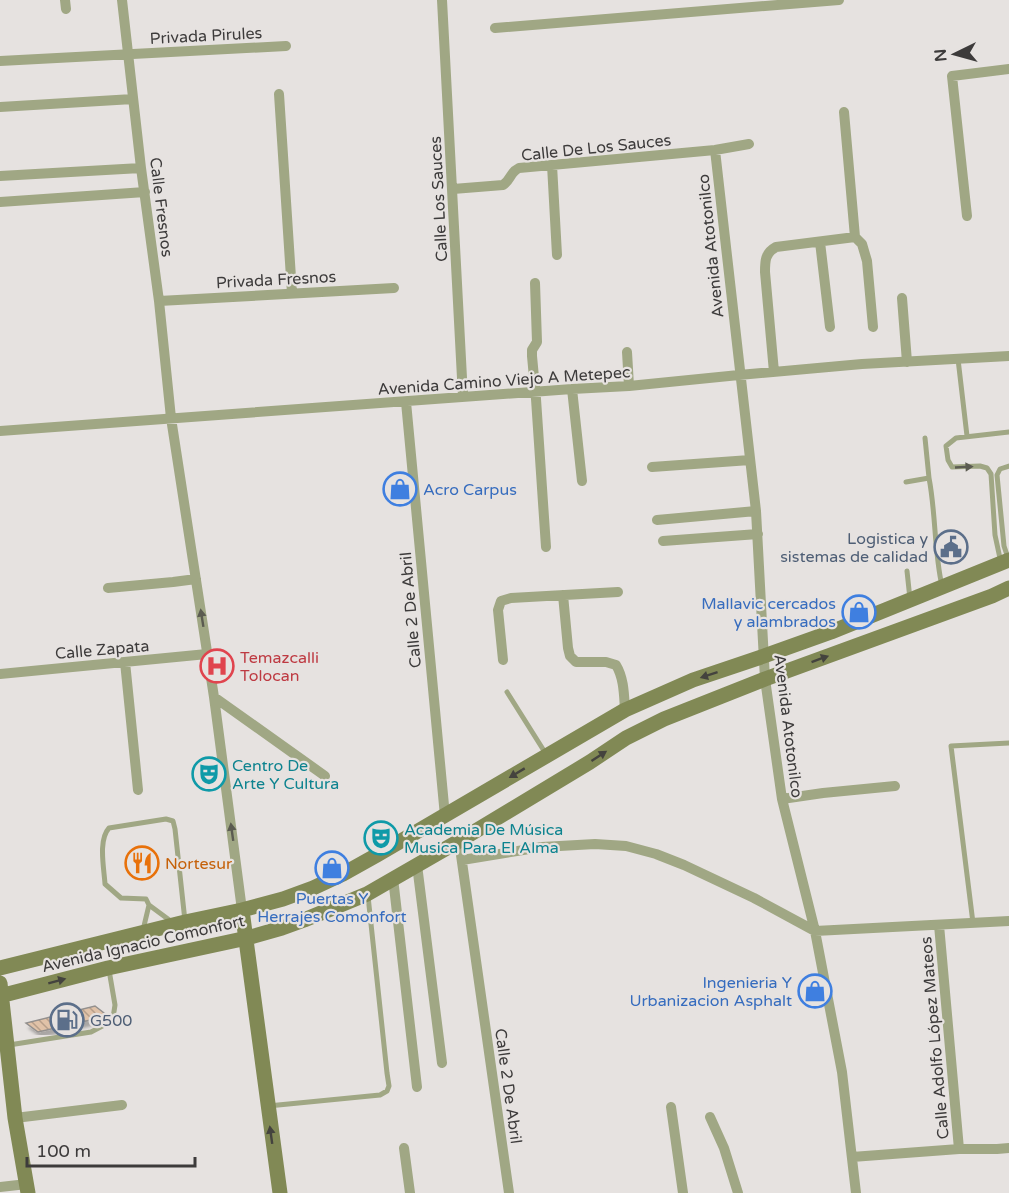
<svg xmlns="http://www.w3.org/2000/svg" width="1009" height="1193" font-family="'Varela Round',sans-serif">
	<defs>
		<pattern id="building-back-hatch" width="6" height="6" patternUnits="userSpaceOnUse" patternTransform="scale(1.5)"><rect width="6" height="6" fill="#e0c2a8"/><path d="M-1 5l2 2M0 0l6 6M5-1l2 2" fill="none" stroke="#b79f8a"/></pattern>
		<filter id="shadow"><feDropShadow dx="3" dy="5" stdDeviation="1.5" flood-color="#0004"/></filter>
	</defs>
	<rect width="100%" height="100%" fill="#e6e2e0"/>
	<path fill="url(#building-back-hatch)" stroke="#93908e" stroke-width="1.5" filter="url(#shadow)" d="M95 1006 108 1016 38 1032 26 1023Z"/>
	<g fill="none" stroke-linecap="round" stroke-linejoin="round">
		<path stroke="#a0a784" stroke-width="5" d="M958 359 967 436
			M925 438 929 478
			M906 482 929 478C936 514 934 551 942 586
			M1008 558 1004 546 997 475 1000 469 1009 466
			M1001 563 995 535 991 474 987 468 980 466 952 467 948 460 946 446 956 438 1009 432
			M907 571 910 599
			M507 692 546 754
			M149 905 172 922
			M973 923 951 746 1009 743
			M143 930 149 905 146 899 121 898 105 884C104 868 98 840 109 828L166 819 173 821 175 829 185 921
			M9 1045 91 1032 110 1022 113 1018 115 1005 109 970
			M268 1106 380 1095 387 1091 389 1086 387 1073 368 896"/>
		<path stroke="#a0a784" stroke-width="10" d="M65 0 66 9
			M122 0 141 168 159 301 171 418 214 697 242 910
			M442 0 463 397
			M495 28 839 0
			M0 61 286 46
			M279 94 292 293
			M0 107 133 99
			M844 112 855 237
			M715 150 756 511 765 679 782 799 815 931 842 1072 856 1193
			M552 165 557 255
			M0 176 141 168
			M453 189 503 185C511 180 510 172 519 168L715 150 749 144
			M0 202 145 192
			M967 216 952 76 1009 69
			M855 237 862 244 867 261 873 327
			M820 242 830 327
			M535 283 537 342 532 350V356L536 399 546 547
			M902 298 907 362
			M159 301 394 288
			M627 352 629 386
			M774 372 765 272C765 261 765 253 776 247L855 237
			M572 389 582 481
			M406 402 445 816
			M0 431 572 389 629 386 739 375 862 364 1009 356
			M652 467 750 460
			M657 520 756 511
			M663 541 758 534
			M108 588 173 582 196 579
			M563 595 568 648 570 656 576 662H606L616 665C624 678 624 695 625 710
			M503 660 498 610 501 601 511 598 618 592
			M125 662 138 790
			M0 674 207 654
			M214 697 325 776
			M782 799 823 793 895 786
			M459 841 509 1193
			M462 860 542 847 595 844 626 846 656 854 684 865 754 898 815 931 1009 921
			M417 865 442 1063
			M393 878 417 1087
			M939 925 959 1149
			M671 1107 683 1193
			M710 1117 724 1148 738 1193
			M15 1118 122 1105
			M404 1148 410 1193
			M852 1157 959 1149H997L1009 1148
			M0 1187 27 1184"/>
		<path stroke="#818955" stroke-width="15" d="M242 910 280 1193
			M0 968 185 922 242 910 283 899 313 888 343 874 377 855 625 710 693 680 764 656 831 632 1009 560
			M0 983 15 1118 28 1193
			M0 996 108 968 247 938 282 928 304 920 367 894 459 841 590 762 626 738 664 719 765 679 992 596 1009 588"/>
	</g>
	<defs><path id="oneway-solid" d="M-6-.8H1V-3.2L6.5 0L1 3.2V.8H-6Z" transform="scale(1.5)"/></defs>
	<g fill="#5b5b51">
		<use href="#oneway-solid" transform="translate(964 467) rotate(-3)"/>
		<use href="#oneway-solid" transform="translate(202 618) rotate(-99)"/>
		<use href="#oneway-solid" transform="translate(232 832) rotate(-98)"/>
	</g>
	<g fill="#44433e">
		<use href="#oneway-solid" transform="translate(820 659) rotate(-20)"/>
		<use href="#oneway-solid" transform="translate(709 675) rotate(162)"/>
		<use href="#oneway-solid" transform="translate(599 756) rotate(-33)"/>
		<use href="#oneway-solid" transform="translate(517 773) rotate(149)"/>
		<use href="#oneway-solid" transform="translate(57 981) rotate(-15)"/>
		<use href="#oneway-solid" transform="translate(271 1135) rotate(-98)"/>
	</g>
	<defs>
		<symbol id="shop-ring" viewBox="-11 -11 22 22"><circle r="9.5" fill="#e6e2e0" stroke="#3f7fe0" stroke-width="1.5"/><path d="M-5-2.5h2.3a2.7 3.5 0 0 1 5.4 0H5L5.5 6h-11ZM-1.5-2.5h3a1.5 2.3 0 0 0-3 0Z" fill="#3f7fe0"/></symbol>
		<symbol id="civic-ring" viewBox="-11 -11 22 22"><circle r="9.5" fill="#e6e2e0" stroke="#5c6f8a" stroke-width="1.5"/><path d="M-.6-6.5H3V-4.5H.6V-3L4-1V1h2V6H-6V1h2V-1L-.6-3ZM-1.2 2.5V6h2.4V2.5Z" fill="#5c6f8a"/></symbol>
		<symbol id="hospital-ring" viewBox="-11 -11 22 22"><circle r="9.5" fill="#e6e2e0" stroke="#e0444e" stroke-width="1.5"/><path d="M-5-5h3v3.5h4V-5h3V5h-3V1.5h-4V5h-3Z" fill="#e0444e"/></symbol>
		<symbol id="theatre-ring" viewBox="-11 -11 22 22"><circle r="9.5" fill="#e6e2e0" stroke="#0f9aa8" stroke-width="1.5"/><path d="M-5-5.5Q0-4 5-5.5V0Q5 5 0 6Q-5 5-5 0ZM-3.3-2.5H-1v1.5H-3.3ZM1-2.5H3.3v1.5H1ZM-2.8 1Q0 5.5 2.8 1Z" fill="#0f9aa8"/></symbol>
		<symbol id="restaurant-ring" viewBox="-11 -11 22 22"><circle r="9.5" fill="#e6e2e0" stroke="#e8710a" stroke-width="1.5"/><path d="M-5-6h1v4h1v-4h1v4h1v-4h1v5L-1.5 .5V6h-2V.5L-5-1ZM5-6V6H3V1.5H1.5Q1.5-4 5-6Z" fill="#e8710a"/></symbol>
		<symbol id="fuel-ring" viewBox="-11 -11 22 22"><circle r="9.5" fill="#e6e2e0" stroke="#5c6f8a" stroke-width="1.5"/><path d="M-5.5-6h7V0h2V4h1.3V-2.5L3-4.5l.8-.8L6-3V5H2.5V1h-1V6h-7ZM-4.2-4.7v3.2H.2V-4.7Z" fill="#5c6f8a"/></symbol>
	</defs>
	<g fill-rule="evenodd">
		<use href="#shop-ring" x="381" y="470" width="38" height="38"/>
		<use href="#civic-ring" x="932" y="528" width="38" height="38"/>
		<use href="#shop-ring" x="840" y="593" width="38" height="38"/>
		<use href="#hospital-ring" x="198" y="647" width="38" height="38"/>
		<use href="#theatre-ring" x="190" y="755" width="38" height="38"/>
		<use href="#theatre-ring" x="362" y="819" width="38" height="38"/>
		<use href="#restaurant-ring" x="123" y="844" width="38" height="38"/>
		<use href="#shop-ring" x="313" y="849" width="38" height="38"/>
		<use href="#shop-ring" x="796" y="972" width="38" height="38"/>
		<use href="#fuel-ring" x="48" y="1001" width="38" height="38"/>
	</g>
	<g text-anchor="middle" stroke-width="4.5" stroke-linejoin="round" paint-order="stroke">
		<g font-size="16" fill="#3d3b3b" stroke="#e6e2e0">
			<text transform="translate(206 35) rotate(-3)" y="6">Privada Pirules</text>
			<text transform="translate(596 147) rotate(-6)" y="6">Calle De Los Sauces</text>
			<text transform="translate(438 199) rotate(-93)" y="6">Calle Los Sauces</text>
			<text transform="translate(162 207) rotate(83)" y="6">Calle Fresnos</text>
			<text transform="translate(710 246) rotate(-96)" y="6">Avenida Atotonilco</text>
			<text transform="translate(276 279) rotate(-3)" y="6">Privada Fresnos</text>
			<text transform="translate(504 380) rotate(-4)" y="6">Avenida Camino Viejo A Metepec</text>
			<text transform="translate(410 610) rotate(-95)" y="6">Calle 2 De Abril</text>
			<text transform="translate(102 649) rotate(-5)" y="6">Calle Zapata</text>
			<text transform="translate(789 726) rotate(83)" y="6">Avenida Atotonilco</text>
			<text transform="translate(143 943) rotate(-13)" y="6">Avenida Ignacio Comonfort</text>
			<text transform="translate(934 1038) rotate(-95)" y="6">Calle Adolfo López Mateos</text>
			<text transform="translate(509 1086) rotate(82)" y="6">Calle 2 De Abril</text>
		</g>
		<g font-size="16" fill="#366cbe" stroke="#e6e2e0" text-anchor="end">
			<text x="423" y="495" text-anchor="start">Acro Carpus</text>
			<text x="836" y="609">Mallavic cercados<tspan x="836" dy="18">y alambrados</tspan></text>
			<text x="332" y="904" text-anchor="middle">Puertas Y<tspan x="332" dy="18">Herrajes Comonfort</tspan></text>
			<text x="792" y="988">Ingenieria Y<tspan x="792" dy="18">Urbanizacion Asphalt</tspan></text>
		</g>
		<g font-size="16" fill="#4e5e75" stroke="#e6e2e0" text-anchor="end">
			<text x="928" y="544">Logistica y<tspan x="928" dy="18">sistemas de calidad</tspan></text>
			<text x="90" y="1026" text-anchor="start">G500</text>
		</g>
		<g font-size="16" fill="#be3a42" stroke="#e6e2e0" text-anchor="start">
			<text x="240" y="663">Temazcalli<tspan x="240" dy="18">Tolocan</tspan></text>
		</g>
		<g font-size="16" fill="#0d838f" stroke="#e6e2e0" text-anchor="start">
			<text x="232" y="771">Centro De<tspan x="232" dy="18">Arte Y Cultura</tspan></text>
			<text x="404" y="835">Academia De Música<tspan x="404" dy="18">Musica Para El Alma</tspan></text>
		</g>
		<g font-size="16" fill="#c56008" stroke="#e6e2e0" text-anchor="start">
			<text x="165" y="869">Nortesur</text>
		</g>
	</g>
	<g transform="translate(955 54) rotate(265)" stroke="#e6e2e0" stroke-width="4.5" paint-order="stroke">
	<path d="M0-4.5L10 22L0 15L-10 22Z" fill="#3d3b3b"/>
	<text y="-9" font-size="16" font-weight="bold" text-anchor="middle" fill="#3d3b3b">N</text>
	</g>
	<path d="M27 1157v9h168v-9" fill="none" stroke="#3d3b3b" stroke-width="3"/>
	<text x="36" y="1157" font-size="18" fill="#3d3b3b" stroke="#e6e2e0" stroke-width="4.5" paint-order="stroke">100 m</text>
</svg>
